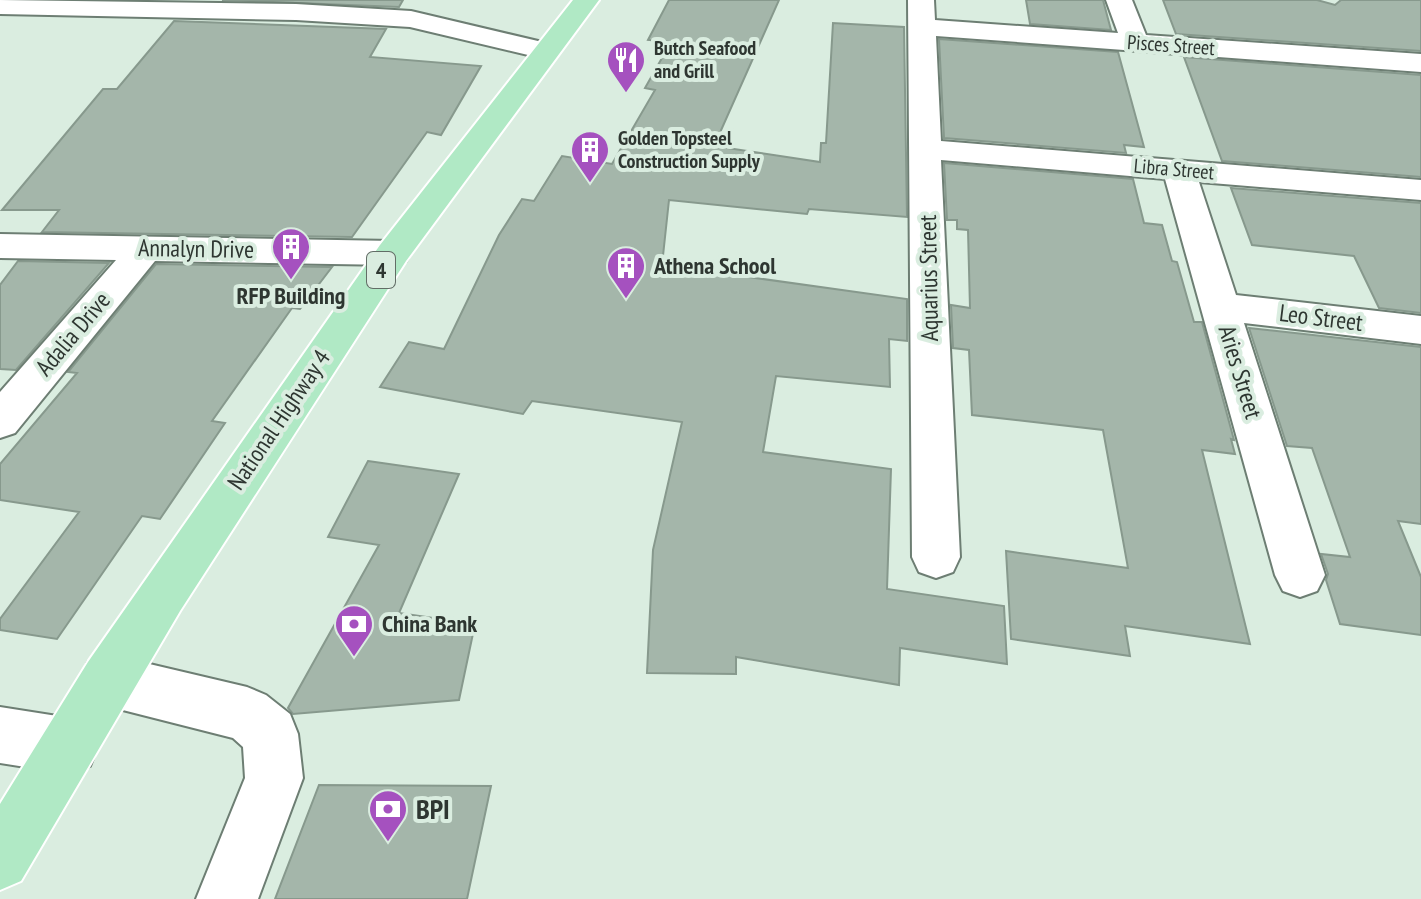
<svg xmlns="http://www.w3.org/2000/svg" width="1421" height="899" font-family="'PT Sans Narrow',sans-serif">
	<rect width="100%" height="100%" fill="#daede0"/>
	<path fill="#a4b6aa" stroke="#87998d" stroke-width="2" d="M222 0H403L399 7Z
		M669 0H779L714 146 820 162 821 143H826L833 23 904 27 907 217 809 209 807 214 669 200 662 265 907 299V341L889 339 890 387 776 376 763 452 891 469 887 589 1004 606 1007 664 900 648 899 685 736 657V674L647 673 653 550 682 422 532 401 523 414 380 387 409 342 444 349 499 235 522 199 534 201 562 156 612 164 655 90 645 88 671 42 648 40Z
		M1026 0H1103L1111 30 1030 24Z
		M1163 0H1317L1335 5 1341 0H1421V51L1176 34Z
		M174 21 386 29 370 57 481 66 441 135 427 132 352 237 42 232 59 210H2L103 89H117Z
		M939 39 1118 52 1144 147 1124 145 1126 153 944 138Z
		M1184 57 1421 75V177L1222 161Z
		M944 163 1133 179 1144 223 1162 225 1172 261 1177 262 1194 322H1202L1234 440 1231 439 1235 454 1202 450 1250 644 1125 626 1130 656 1011 639 1006 551 1128 568 1103 430 972 415 969 350 953 348 951 305 970 308 968 230 957 229V220H947Z
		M1231 188 1421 203V313L1379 308 1354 256 1252 245Z
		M18 261 109 263 16 370 0 369V285Z
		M156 264 332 267 300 309 292 308 212 421 225 423 160 519 142 516 57 639 0 630V619L79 512 0 500V464L77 373 68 372Z
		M1249 328 1421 347V524L1398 521 1421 577V635L1340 624 1326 580 1328 574 1321 554 1350 557 1312 448 1287 446Z
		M368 461 459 474 399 613 475 624 459 700 293 714 288 708 379 545 328 537Z
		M319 785 491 786 467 899H275Z"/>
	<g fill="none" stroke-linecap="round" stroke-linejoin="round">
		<defs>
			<path id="minor" d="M0 0 296 4 411 11 555 45 559 51 555 57 545 59 410 27 296 20 0 14Z
				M908 0H934L935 20 1118 33 1106 0H1132L1146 35 1421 54V72L936 36 941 141 1421 180V200L1199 182 1236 295 1421 316V344L1244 323 1325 575 1317 591 1300 597 1283 591 1275 575 1165 179 941 160 960 557 953 572 936 578 919 572 912 557Z
				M0 234 393 241 406 245 411 253 406 261 393 265 155 261 15 433 0 438V392L116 260 0 258Z
				M107 654 247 687 266 695 290 714 298 734 303 778 258 899H196L245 778 243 747 233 738 107 706 88 698 80 680 88 662Z
				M0 707 70 718 90 726 98 746 90 766 70 774 0 763Z"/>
			<path id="major" d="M573 0H599L406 261 180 611 21 881 0 890V804L88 662 380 245Z"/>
		</defs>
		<use href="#minor" stroke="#6d7e73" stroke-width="4"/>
		<use href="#major" stroke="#fff" stroke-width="4"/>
		<use href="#minor" fill="#fff" fill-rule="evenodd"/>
		<use href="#major" fill="#b0e9c5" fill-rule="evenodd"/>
	</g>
	<defs>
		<symbol id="restaurant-pin" viewBox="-11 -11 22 30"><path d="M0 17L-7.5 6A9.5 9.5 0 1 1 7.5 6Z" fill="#a551bf" stroke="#daede0"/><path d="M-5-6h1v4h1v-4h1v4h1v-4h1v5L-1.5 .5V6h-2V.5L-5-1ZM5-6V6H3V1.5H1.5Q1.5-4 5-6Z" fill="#fff"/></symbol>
		<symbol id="building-pin" viewBox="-11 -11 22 30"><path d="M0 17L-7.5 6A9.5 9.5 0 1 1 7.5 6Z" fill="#a551bf" stroke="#daede0"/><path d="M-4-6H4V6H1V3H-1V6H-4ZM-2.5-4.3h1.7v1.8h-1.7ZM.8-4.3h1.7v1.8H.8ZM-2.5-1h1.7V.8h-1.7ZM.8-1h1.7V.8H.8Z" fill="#fff"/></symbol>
		<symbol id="bank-pin" viewBox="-11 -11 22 30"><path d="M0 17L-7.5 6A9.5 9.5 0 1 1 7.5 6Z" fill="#a551bf" stroke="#daede0"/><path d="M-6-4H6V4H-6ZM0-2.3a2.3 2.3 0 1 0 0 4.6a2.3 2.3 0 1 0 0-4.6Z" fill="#fff"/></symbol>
	</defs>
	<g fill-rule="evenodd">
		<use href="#restaurant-pin" x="604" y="38" width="44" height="60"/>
		<use href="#building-pin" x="568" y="128" width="44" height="60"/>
		<use href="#building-pin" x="269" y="225" width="44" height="60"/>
		<use href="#building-pin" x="604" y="244" width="44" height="60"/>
		<use href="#bank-pin" x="332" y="602" width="44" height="60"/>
		<use href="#bank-pin" x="366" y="787" width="44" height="60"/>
	</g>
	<g text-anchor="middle" stroke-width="8" stroke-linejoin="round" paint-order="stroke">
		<g font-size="20" fill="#2e3631" stroke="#daede0">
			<text transform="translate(1171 45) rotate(4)" y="7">Pisces Street</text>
			<text transform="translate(1174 169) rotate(5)" y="7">Libra Street</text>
		</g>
		<g font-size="20" font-weight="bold" fill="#2e3631" stroke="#daede0" text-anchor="start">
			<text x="654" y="55">Butch Seafood<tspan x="654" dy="23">and Grill</tspan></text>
			<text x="618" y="145">Golden Topsteel<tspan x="618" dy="23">Construction Supply</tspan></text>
		</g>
		<rect fill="#daede0" stroke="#626d66" stroke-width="2" x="367" y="252" width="28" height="36" rx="6"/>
		<g font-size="22" font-weight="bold" fill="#2e3631">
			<text x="381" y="278">4</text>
		</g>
		<g font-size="24" fill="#2e3631" stroke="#daede0">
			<text transform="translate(196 249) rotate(1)" y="8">Annalyn Drive</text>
			<text transform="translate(929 278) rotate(-91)" y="8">Aquarius Street</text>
			<text transform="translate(1321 318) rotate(7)" y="8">Leo Street</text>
			<text transform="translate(73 334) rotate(-50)" y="8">Adalia Drive</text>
			<text transform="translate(1240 372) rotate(73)" y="8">Aries Street</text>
			<text transform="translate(279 420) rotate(-56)" y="8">National Highway 4</text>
		</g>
		<g font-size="24" font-weight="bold" fill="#2e3631" stroke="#daede0" text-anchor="start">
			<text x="654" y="274">Athena School</text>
			<text x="291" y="304" text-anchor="middle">RFP Building</text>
			<text x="382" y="632">China Bank</text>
		</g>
		<g font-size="28" font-weight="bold" fill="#2e3631" stroke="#daede0" text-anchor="start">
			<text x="416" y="819">BPI</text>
		</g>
	</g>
</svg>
